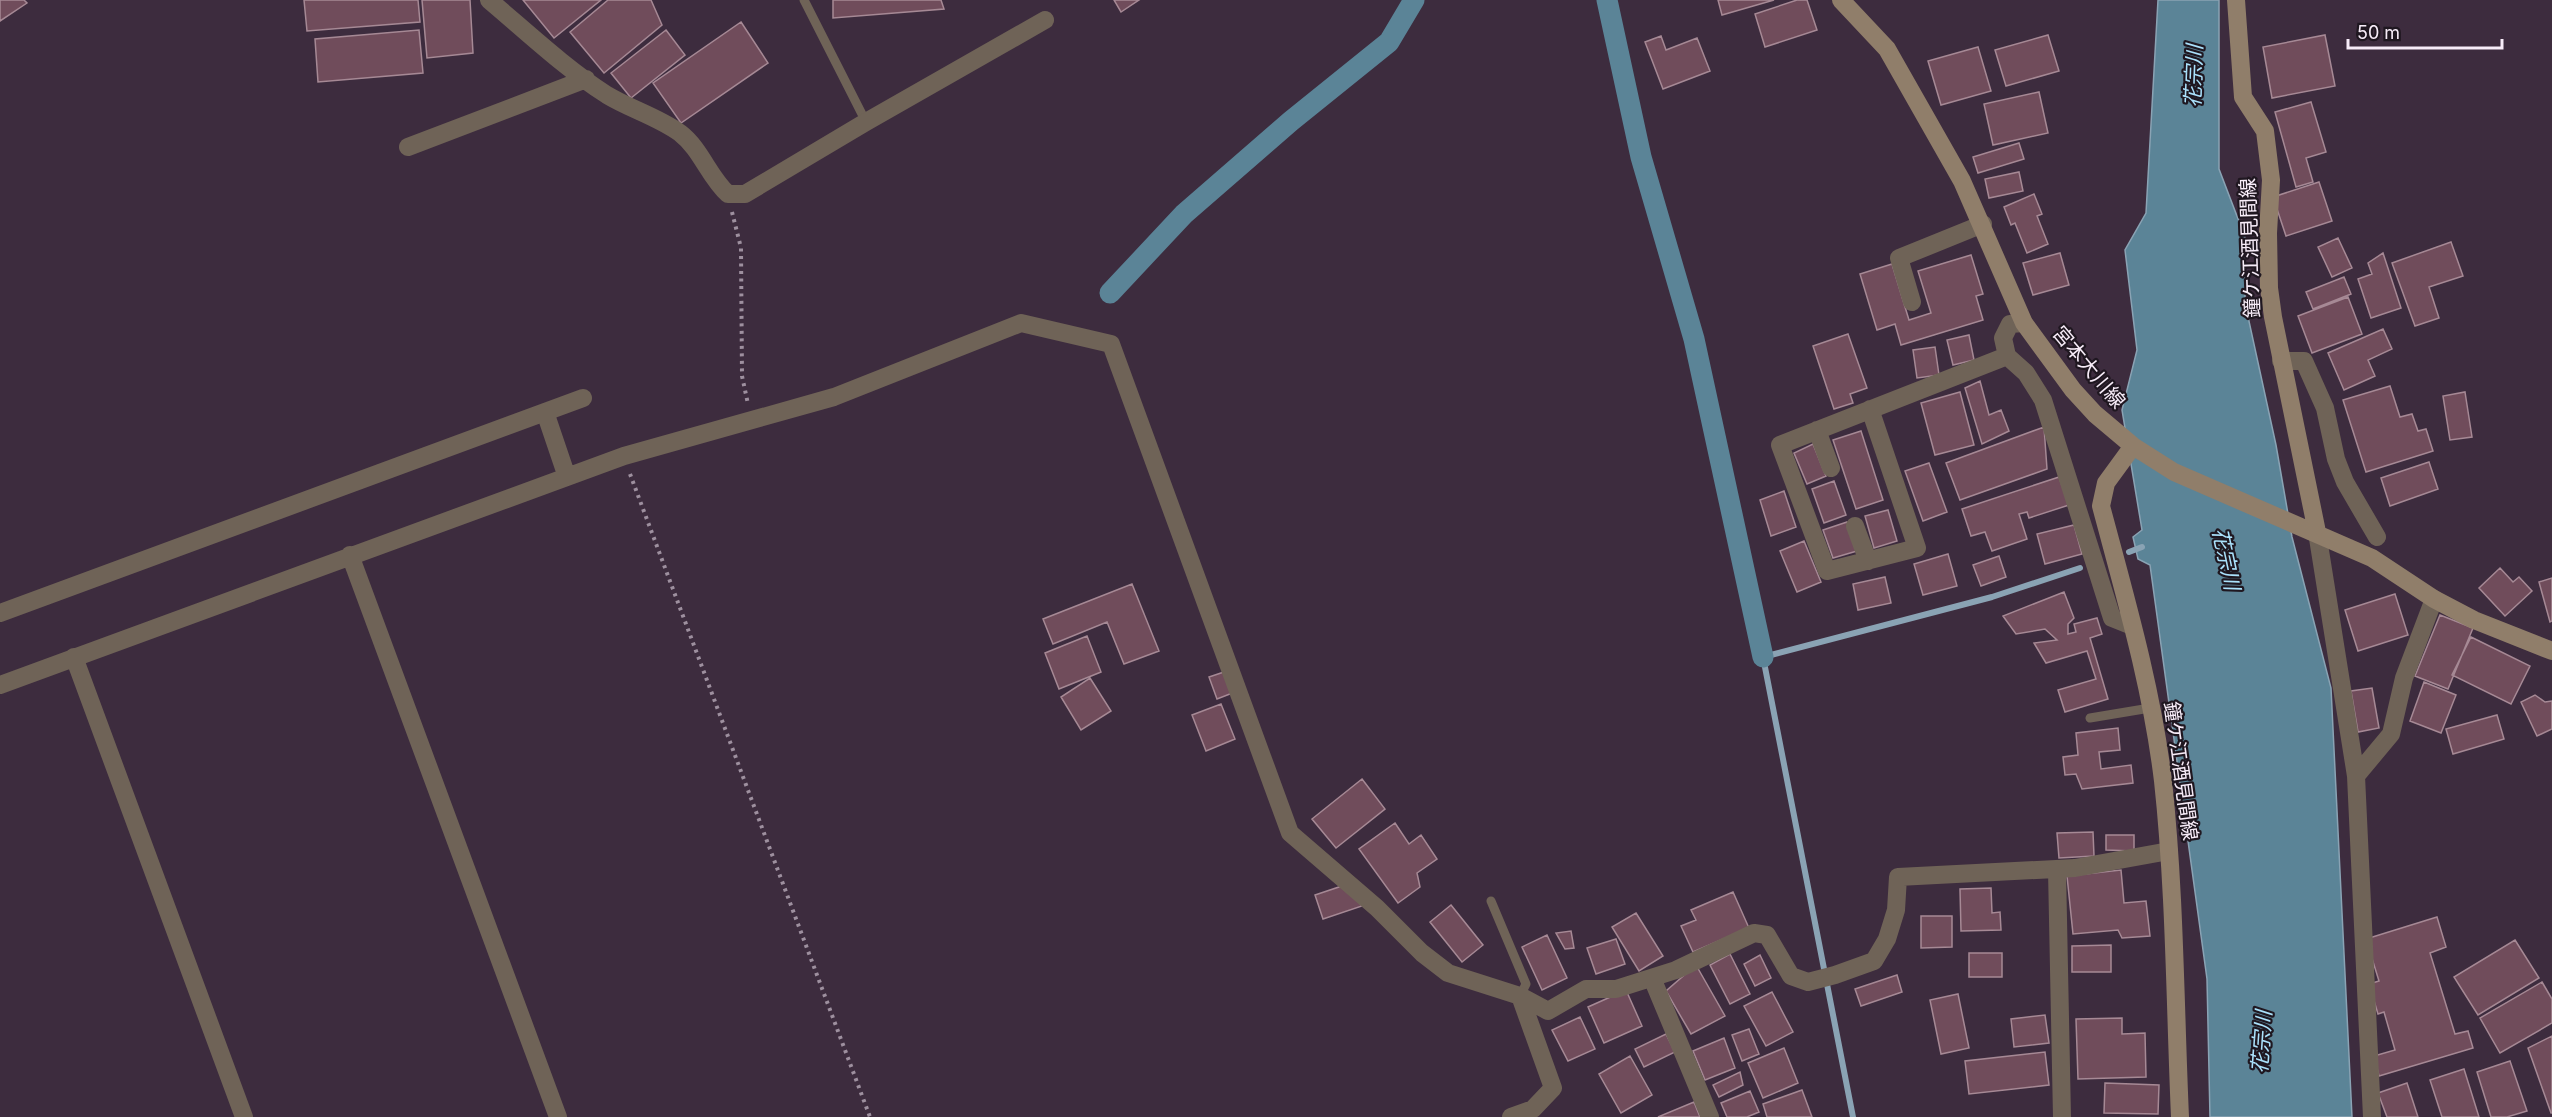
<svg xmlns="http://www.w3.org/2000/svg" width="2552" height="1117" font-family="Inter,'Noto Sans JP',sans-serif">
	<rect width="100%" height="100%" fill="#3d2c3e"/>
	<path fill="#5b8497" stroke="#8aa3b4" stroke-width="1.5" d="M2158 0H2219V169L2245 237V303L2276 445 2292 537 2331 688 2352 1117H2210L2207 979 2150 565 2138 559 2133 537 2142 530 2122 410 2137 350 2125 250 2146 213Z"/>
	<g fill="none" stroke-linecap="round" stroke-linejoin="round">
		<path stroke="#8aa3b4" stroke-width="6" d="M2129 552 2142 547
			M1853 1117 1763 657 1992 597 2080 568"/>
		<path stroke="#5b8497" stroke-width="21" d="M1607 0 1641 157 1694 339 1763 657
			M1110 293 1184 214 1291 121 1389 42 1414 0"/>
	</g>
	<path fill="#704c5b" stroke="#a68995" stroke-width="1.5" d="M0 0H24L27 3 0 21Z
		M304 0H418L420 22 307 31Z
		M422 0H470L473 53 427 58Z
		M523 0H601L554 38Z
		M608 0H651L662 25 604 73 570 32Z
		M833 0H941L944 9 833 18Z
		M1114 0H1139L1121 12Z
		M1718 0H1774L1722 15Z
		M1797 0H1807L1817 30 1765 47 1755 14Z
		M741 22 768 63 681 123 653 83Z
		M419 30 423 73 318 82 315 39Z
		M666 30 685 55 631 98 611 73Z
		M2048 35 2059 71 2006 86 1995 50Z
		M2325 35 2335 86 2272 98 2263 47Z
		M1661 36 1666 50 1697 38 1710 71 1663 89 1645 42Z
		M1978 47 1991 91 1941 105 1928 61Z
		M2039 92 2048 133 1993 145 1984 104Z
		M2311 102 2326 152 2306 158 2313 182 2296 187 2275 112Z
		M2019 143 2024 159 1978 173 1973 157Z
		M2019 172 2023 191 1989 198 1985 179Z
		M2319 182 2332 221 2286 236 2273 197Z
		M2034 194 2042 214 2037 216 2048 244 2027 253 2015 223 2011 225 2004 207Z
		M2338 238 2352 268 2332 277 2318 247Z
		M2451 242 2463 276 2429 287 2439 318 2415 326 2392 263Z
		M2060 253 2069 285 2033 295 2023 263Z
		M2383 253 2401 308 2371 318 2358 279 2372 274 2368 263Z
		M1971 255 1983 294 1976 296 1983 320 1901 345 1895 324 1877 330 1860 274 1892 264 1909 320 1931 313 1918 271Z
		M2344 277 2351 294 2313 309 2306 292Z
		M2348 297 2362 334 2312 353 2298 316Z
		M2383 329 2392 349 2368 360 2375 376 2344 390 2328 353Z
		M1848 334 1867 388 1850 394 1853 403 1834 409 1813 346Z
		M1969 335 1974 360 1953 365 1947 340Z
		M1935 347 1939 375 1917 378 1913 350Z
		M1980 381 1989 415 2001 410 2009 431 1982 444 1965 388Z
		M2390 386 2400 417 2412 414 2418 431 2426 429 2433 451 2366 472 2343 400Z
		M1960 392 1974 445 1935 455 1921 403Z
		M2465 392 2472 437 2450 440 2443 396Z
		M2044 427 2047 469 1960 500 1946 463Z
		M1861 431 1883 500 1856 509 1833 440Z
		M1813 444 1826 476 1807 484 1794 453Z
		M2429 462 2438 489 2390 506 2381 478Z
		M1929 463 1947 512 1923 521 1905 471Z
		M2059 477 2069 505 2029 518 2027 512 2019 514 2027 539 1992 551 1985 532 1971 536 1962 509Z
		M1834 481 1846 515 1824 523 1812 489Z
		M1784 491 1796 527 1771 536 1760 500Z
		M1888 510 1897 541 1874 548 1865 516Z
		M1847 522 1857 551 1833 558 1823 530Z
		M2074 525 2082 554 2045 564 2037 534Z
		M1804 541 1821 582 1797 592 1780 551Z
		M1948 554 1957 586 1923 595 1914 564Z
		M1999 556 2006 577 1981 586 1973 565Z
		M2500 568 2513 582 2519 577 2532 591 2505 616 2479 588Z
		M1885 577 1891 603 1858 610 1853 584Z
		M2552 578V621L2550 622 2539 582Z
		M1132 584 1159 651 1124 664 1107 622 1053 644 1043 619Z
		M2064 592 2074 618 2068 624V634L2076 632 2074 624 2097 618 2102 634 2090 638 2108 699 2065 712 2058 690 2096 679 2087 651 2046 663 2034 643 2057 640 2045 629 2016 634 2003 616Z
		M2395 594 2408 635 2358 651 2345 610Z
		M2440 615 2473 628 2448 689 2415 676Z
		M1087 636 1101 672 1059 689 1045 653Z
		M2471 637 2530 666 2511 704 2452 675Z
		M1227 671 1235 692 1217 699 1209 677Z
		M1090 678 1111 711 1081 730 1061 697Z
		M2424 682 2456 695 2441 733 2410 721Z
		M2372 688 2379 728 2358 732 2351 691Z
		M2535 695 2545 702 2552 701V729L2537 736 2521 702Z
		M1221 704 1235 739 1206 751 1192 715Z
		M2497 715 2504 739 2453 754 2446 729Z
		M2118 728 2120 750 2099 752 2101 769 2131 765 2133 783 2082 789 2076 774 2065 775 2063 757 2078 755 2076 733Z
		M1362 779 1385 809 1336 848 1312 819Z
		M1395 823 1409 844 1421 835 1437 859 1417 873 1420 887 1398 903 1359 849Z
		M2093 832 2094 856 2059 858 2057 833Z
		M2106 835H2134V851L2106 850Z
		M2121 870 2124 903 2146 901 2150 936 2122 938 2118 930 2073 934 2067 876Z
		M1345 885 1362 906 1323 919 1315 895Z
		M1991 888 1992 913 2000 912 2001 930 1961 931 1960 889Z
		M1733 892 1749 928 1693 952 1681 926 1696 920 1691 910Z
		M1451 905 1483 945 1462 962 1430 922Z
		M1636 913 1663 956 1639 971 1612 927Z
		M1921 916H1952V947L1921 948Z
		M2437 917 2446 947 2430 953 2455 1034 2468 1031 2473 1048 2379 1076 2374 1056 2395 1050 2384 1012 2378 1014 2369 984 2379 981 2366 939Z
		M1571 931 1574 948 1565 949 1556 933Z
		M1547 935 1567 978 1542 990 1522 947Z
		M1616 939 1625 964 1596 974 1587 948Z
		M2515 940 2539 978 2478 1015 2454 977Z
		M2111 945V972H2072V946Z
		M1969 953H2002V977H1969Z
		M1730 954 1750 994 1730 1004 1710 965Z
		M1760 955 1771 978 1755 986 1744 964Z
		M1696 965 1725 1016 1691 1034 1666 991Z
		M1897 975 1902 992 1861 1006 1855 989Z
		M2542 982 2552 999V1023L2500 1053 2480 1018Z
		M1626 990 1642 1026 1604 1043 1588 1007Z
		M1772 992 1793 1032 1766 1046 1744 1006Z
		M1958 994 1969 1048 1941 1054 1930 1000Z
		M2045 1015 2049 1043 2014 1047 2011 1019Z
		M1580 1017 1595 1049 1568 1061 1552 1030Z
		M2122 1018V1034L2145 1033 2146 1077 2078 1079 2076 1019Z
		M1749 1029 1759 1054 1742 1061 1732 1035Z
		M1666 1034 1675 1052 1644 1067 1635 1049Z
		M2552 1036V1113H2551L2528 1048Z
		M1724 1038 1735 1068 1705 1080 1693 1051Z
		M1784 1048 1798 1083 1763 1098 1748 1063Z
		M2045 1052 2049 1085 1969 1094 1965 1061Z
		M1630 1056 1652 1095 1621 1113 1599 1074Z
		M2510 1061 2527 1111 2507 1117H2491L2477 1072Z
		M2464 1069 2479 1117H2442L2430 1080Z
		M1740 1072 1743 1085 1719 1097 1713 1085Z
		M2105 1083 2159 1085 2158 1114 2104 1113Z
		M2407 1083 2418 1117H2387L2378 1093Z
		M1802 1090 1812 1117H1767L1763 1104Z
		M1750 1091 1759 1112 1747 1117H1727L1721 1103Z
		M1694 1102 1700 1117H1658Z"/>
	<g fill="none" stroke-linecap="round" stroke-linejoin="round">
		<path stroke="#9e909f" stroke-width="4" stroke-dasharray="3 4.5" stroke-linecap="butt" d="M732 212 741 248 742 376 748 404
			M630 474 870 1117"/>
		<path stroke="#6f6357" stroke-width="9" d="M804 0 866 122
			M2090 718 2150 708
			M1491 901 1526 984 1520 996"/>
		<path stroke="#6f6357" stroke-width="18" d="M489 0C527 32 565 68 607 95 630 109 658 117 680 133 701 149 709 177 728 194H745L866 122 1045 20
			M408 147 586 79
			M1912 302 1899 258 1983 224
			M2024 323 2010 324 2003 338 2007 356 2026 373 2043 400 2112 618 2132 626
			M2281 361H2304L2325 408 2336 459 2345 482 2377 537
			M1870 409 1917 548 1827 571 1780 445 2007 356
			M545 412 567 477
			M1817 430 1831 468
			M1855 526 1868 561
			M2317 532 2356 776
			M350 555 558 1117
			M0 613 583 398
			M74 657 244 1117
			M0 685 624 456 834 397 1021 323 1111 344 1290 833 1377 908 1422 953 1448 973 1520 996 1548 1011 1586 989H1616L1676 970 1754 933 1767 935 1791 976 1808 982 1835 975 1874 961 1887 939 1896 910 1898 877 2075 868 2169 851
			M2057 870 2062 1117
			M1652 978 1710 1117
			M1511 1117 1533 1109 1553 1088 1520 996
			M2372 1117 2356 776 2391 734 2404 678 2434 599"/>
		<path stroke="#907e6a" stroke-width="18" d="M1841 0 1887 49 1962 181 2024 323 2073 390 2095 414 2133 446 2174 472 2372 558 2434 599 2474 620 2552 651
			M2236 0 2243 97 2265 131 2271 180 2268 233 2269 288 2273 317 2317 532
			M2133 446 2106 483 2101 506C2125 596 2152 688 2163 781 2175 892 2175 1005 2180 1117"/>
	</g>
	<g text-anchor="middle" stroke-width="4.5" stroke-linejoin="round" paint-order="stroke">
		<g font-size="20" fill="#f7ecf8" stroke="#1f1720">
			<text transform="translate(2250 248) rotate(-92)" y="7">鐘ケ江酒見間線</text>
			<text transform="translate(2089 367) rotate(50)" y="7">宮本大川線</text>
			<text transform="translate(2181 771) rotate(82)" y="7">鐘ケ江酒見間線</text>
		</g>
		<g font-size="21" font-style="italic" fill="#abe2fc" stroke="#1f1720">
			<text transform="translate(2194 76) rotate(-88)" y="7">花宗川</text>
			<text transform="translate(2226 559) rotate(78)" y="7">花宗川</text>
			<text transform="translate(2262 1042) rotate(-86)" y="7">花宗川</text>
		</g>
	</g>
	<path d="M2348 39v9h154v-9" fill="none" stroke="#f7ecf8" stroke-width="3"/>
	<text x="2357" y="39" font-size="18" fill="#f7ecf8" stroke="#1f1720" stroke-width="4.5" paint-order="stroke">50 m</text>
</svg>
